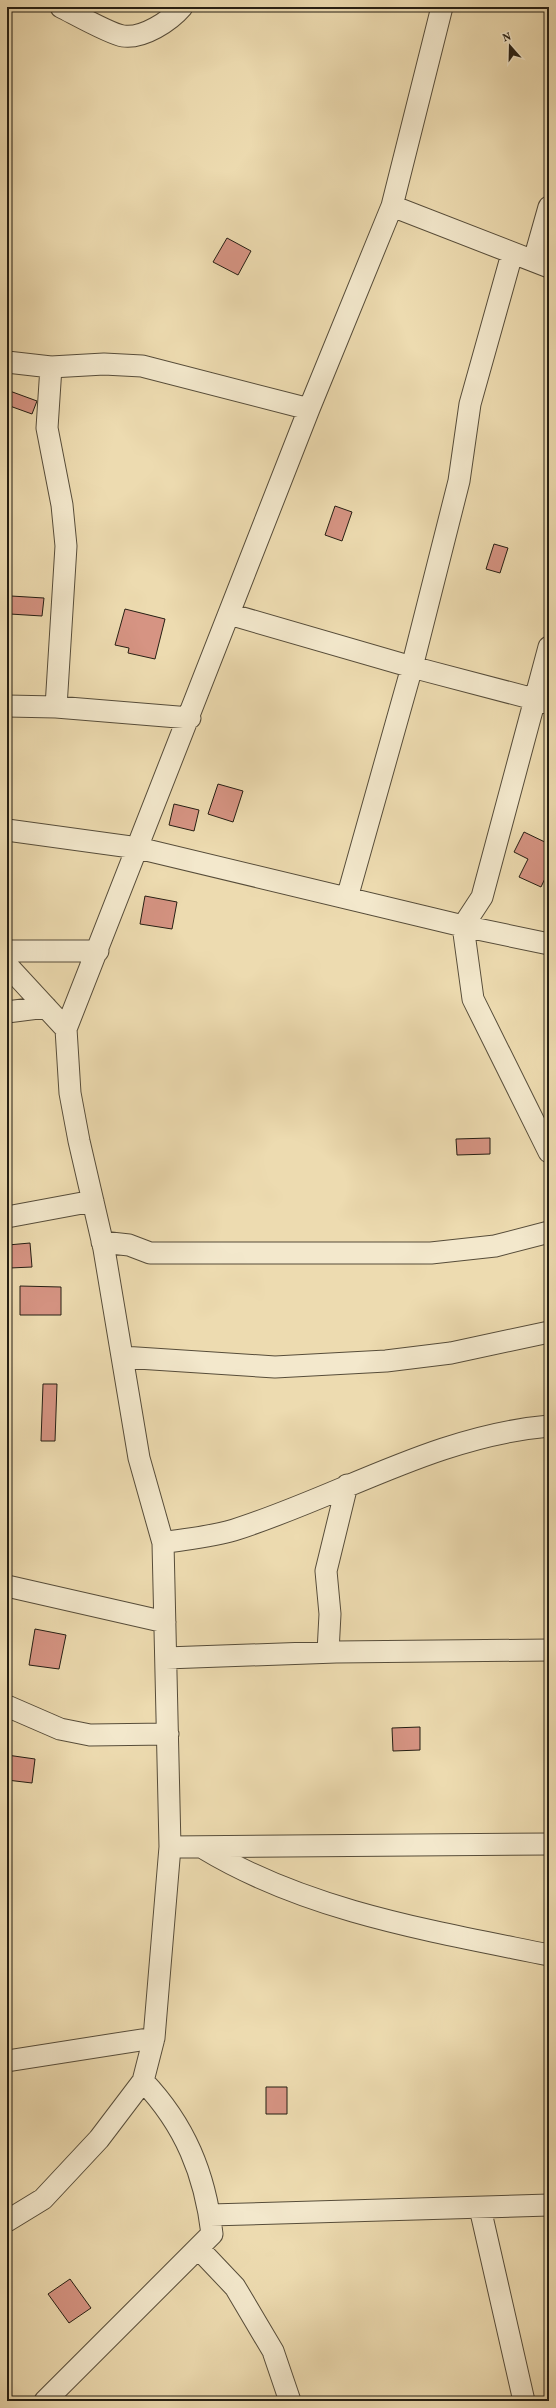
<svg xmlns="http://www.w3.org/2000/svg" width="556" height="2408" font-family="Vollkorn,serif">
	<rect width="100%" height="100%" fill="#eddbb0"/>
	<filter id="stains"><feTurbulence type="fractalNoise" baseFrequency=".005" numOctaves="4"/><feColorMatrix values="0 0 0 0 .2 0 0 0 0 .09 0 0 0 0 .02 0 0 0 .5 -.17"/></filter>
	<radialGradient id="worn" r=".72"><stop offset=".6" stop-color="#630" stop-opacity="0"/><stop offset="1" stop-color="#630" stop-opacity=".3"/></radialGradient>
	<path fill="#d69483" stroke="#251e13" d="M227 238 251 251 238 275 213 262Z
		M7 390 37 401 32 414 7 405Z
		M335 506 352 512 342 541 325 535Z
		M494 544 508 548 500 573 486 569Z
		M11 596 44 598 42 616 10 614Z
		M125 609 165 619 155 659 128 653 129 648 115 645Z
		M218 784 243 791 233 822 208 814Z
		M174 804 199 810 194 831 169 825Z
		M524 832 549 844V870L541 887 519 877 528 859 514 852Z
		M145 896 177 902 172 929 140 924Z
		M490 1138V1154L457 1155 456 1139Z
		M30 1243 32 1267 10 1268 8 1245Z
		M20 1286 61 1287V1315H20Z
		M43 1384H57L55 1441H41Z
		M35 1629 66 1635 59 1669 29 1665Z
		M420 1727V1750L393 1751 392 1728Z
		M7 1755 35 1759 32 1783 7 1780Z
		M266 2087H287V2114H266Z
		M70 2279 91 2308 69 2323 48 2294Z"/>
	<g fill="none" stroke-linecap="round" stroke-linejoin="round">
		<defs>
			<path id="minor" d="M61 7C75 14 110 34 123 36 143 39 170 21 182 7
				M392 206 549 267
				M534 260 549 207
				M7 362 51 367 104 364 142 366 309 409
				M51 367 47 428 62 505 66 546 56 707
				M229 614 412 667 549 703
				M549 647 482 897 463 926 473 999 549 1152
				M7 706 56 707 190 718
				M7 830 138 848 463 926 549 944
				M347 898 412 667 459 481 470 404 512 254
				M7 951H98
				M7 965 66 1029
				M7 1012 46 1007
				M7 1217 93 1201
				M102 1242 129 1245 150 1253H431L495 1246 549 1232
				M122 1357 275 1367 386 1361 451 1353 549 1332
				M163 1543C186 1539 211 1537 234 1530 341 1496 435 1436 549 1426
				M7 1586 165 1622
				M328 1652 330 1614 326 1571 347 1485
				M166 1658 336 1652 549 1650
				M7 1706 60 1729 90 1735 168 1734
				M170 1847 549 1844
				M203 1848C307 1911 431 1931 549 1955
				M7 2061 154 2038
				M480 2208 524 2401
				M210 2215 549 2205
				M7 2221 43 2199 99 2139 143 2081 154 2038 170 1847 163 1543 139 1458 104 1249 79 1141 70 1093 66 1029 309 409 392 206 442 7
				M198 2248 235 2287 273 2351 290 2401
				M45 2401 212 2234C205 2174 185 2125 143 2081"/>
		</defs>
		<use href="#minor" stroke="#574d3a" stroke-width="23"/>
		<use href="#minor" stroke="#f3e8cc" stroke-width="21"/>
	</g>
	<rect width="556" height="2408" fill="none" stroke="#eddbb0" stroke-width="24"/>
	<rect x="8" y="8" width="540" height="2392" fill="none" stroke="#251e13" stroke-width="2"/>
	<rect x="12" y="12" width="532" height="2384" fill="none" stroke="#251e13"/>
	<g transform="translate(510 46) rotate(340)" stroke="#f3e8cc" stroke-width="3" paint-order="stroke">
	<path d="M0-3L7 15L0 10L-7 15Z" fill="#251e13"/>
	<text y="-6" font-size="11" font-weight="bold" text-anchor="middle" fill="#251e13">N</text>
	</g>
	<rect width="100%" height="100%" filter="url(#stains)"/>
	<rect width="100%" height="100%" fill="url(#worn)"/>
</svg>
